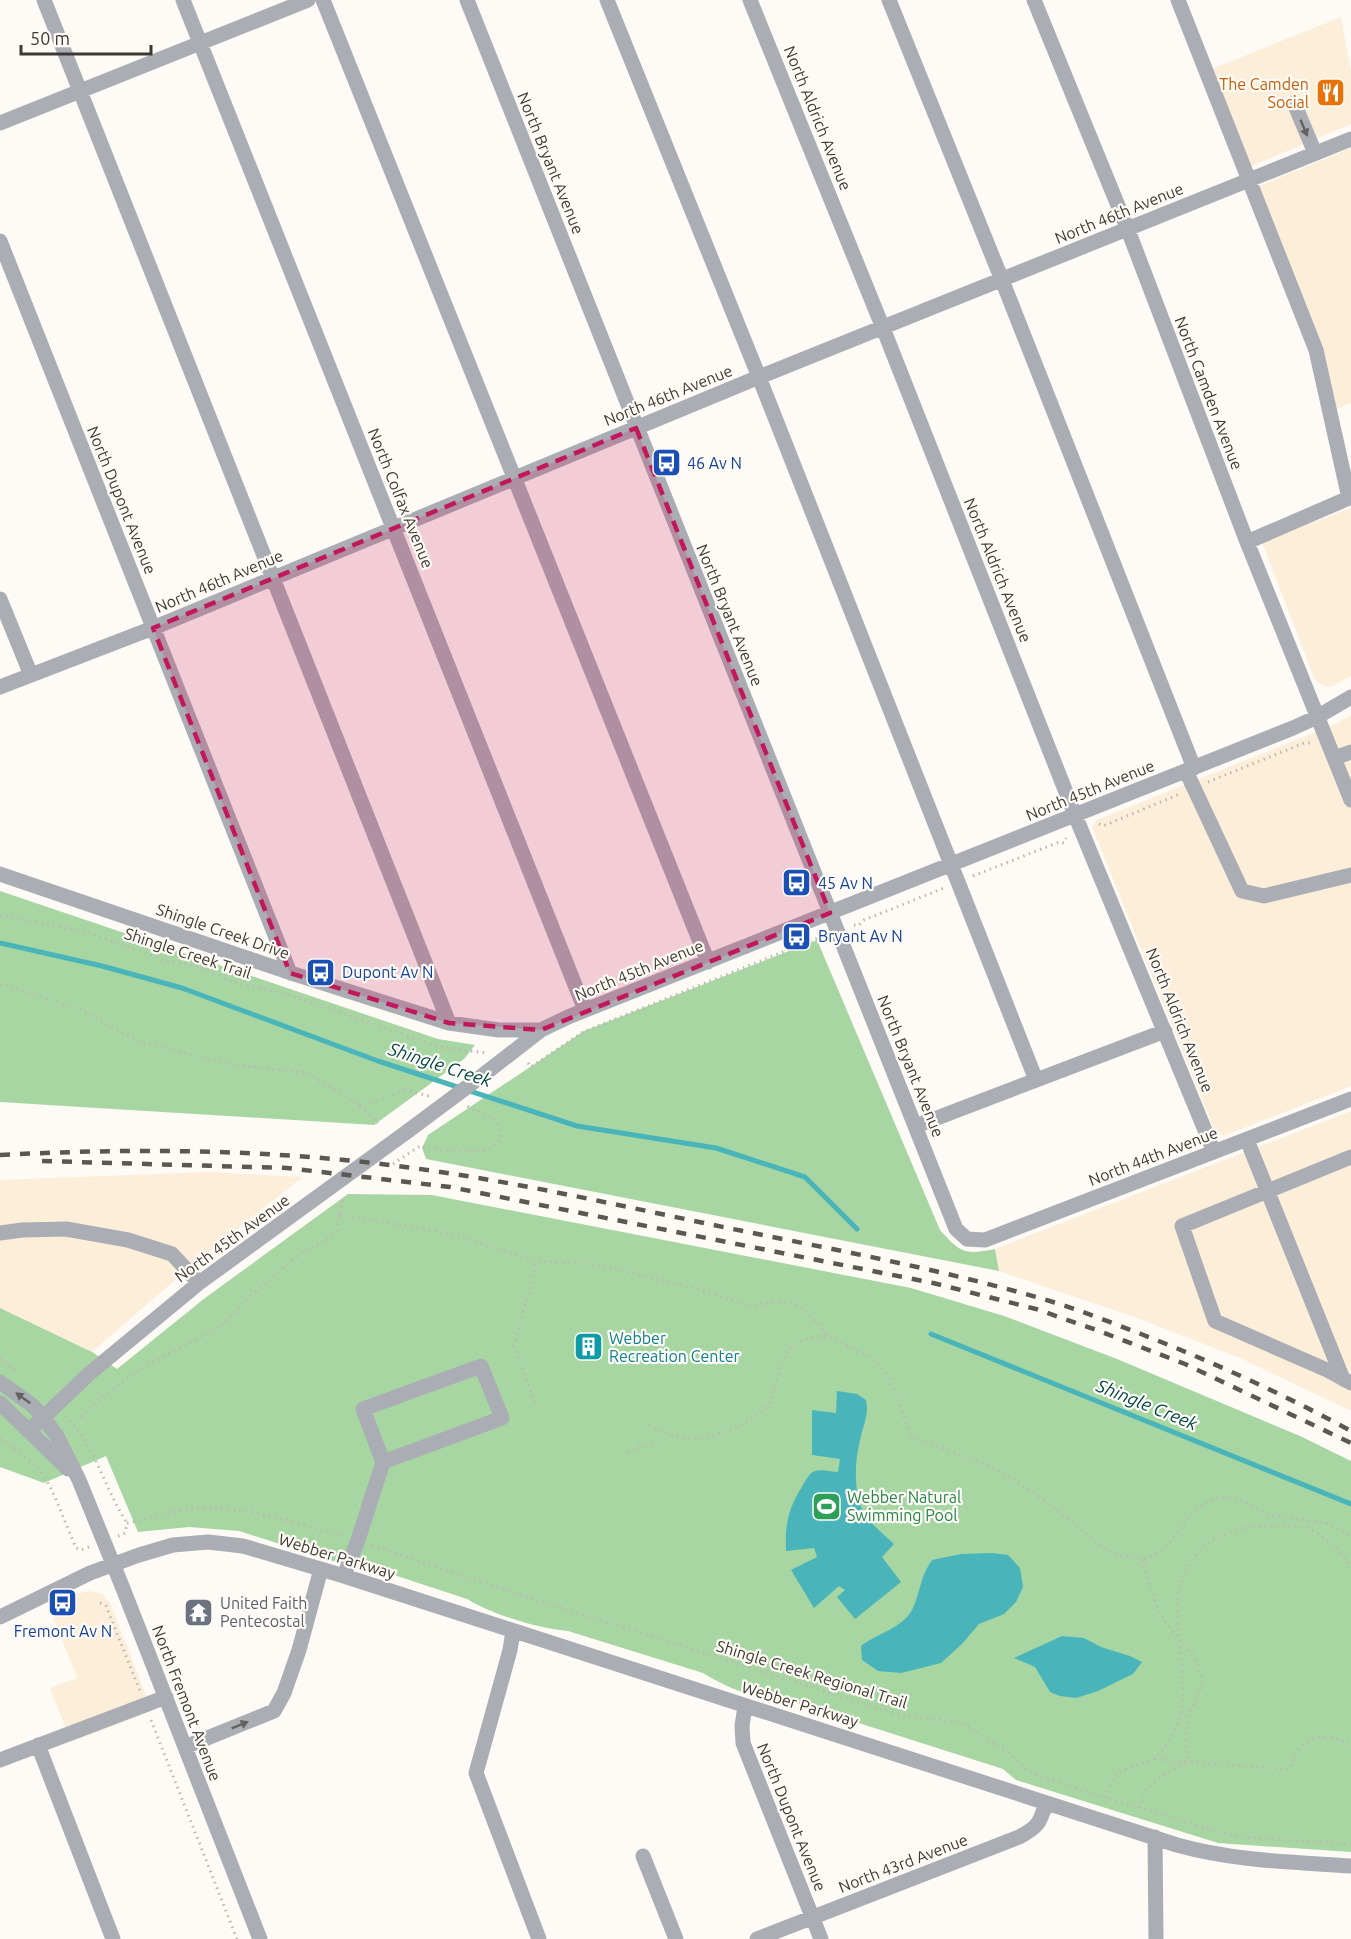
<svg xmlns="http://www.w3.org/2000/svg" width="1351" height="1939" font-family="Ubuntu,sans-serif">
	<rect width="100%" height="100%" fill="#fefaf5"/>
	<path fill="#fdeeda" d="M1341 17 1351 71V124L1247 168 1207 71Z
		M1351 148V403L1337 409 1257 187Z
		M1351 508V676L1331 687 1324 686 1315 680 1262 542Z
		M1351 715V1086L1223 1136 1214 1129 1092 827 1097 820 1336 724Z
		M1351 1111V1411L1240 1358 1140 1319 999 1271 995 1249Z
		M209 1172 303 1177 198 1260 92 1352 0 1308V1180Z
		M89 1591 102 1594 110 1603 152 1711 71 1742 50 1688 77 1678 50 1609 76 1594Z"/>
	<path fill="#a7d6a2" d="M0 891 438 1039 475 1045 464 1059 374 1125 0 1102Z
		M817 940 940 1230C961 1253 964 1255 995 1249L999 1271 426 1159 422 1148 428 1135 584 1031Z
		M348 1194 432 1195 911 1288 1004 1316 1117 1359 1300 1436 1351 1461V1852L1218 1843 1016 1780 1003 1769 796 1703C764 1702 730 1690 703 1673L568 1631C539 1629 491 1614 467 1599L385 1572 371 1573 239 1531 189 1527 138 1532 106 1456 44 1483 0 1467V1308L92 1352 117 1369 205 1298Z"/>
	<path fill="#49b5ba" d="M837 1391 857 1394 866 1400C869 1414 864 1423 861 1436 855 1459 852 1493 865 1514 872 1526 885 1535 894 1544L882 1557 901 1582 855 1619 837 1597 845 1590 839 1586 814 1608 791 1570 817 1557 814 1548 786 1551C785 1523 788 1509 803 1485 806 1480 809 1473 815 1471 821 1469 832 1472 838 1472L840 1459 812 1455V1410L836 1413Z
		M992 1553 1008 1555 1020 1568 1023 1587 1016 1602 1004 1614 979 1624 962 1644 941 1663 901 1673 878 1671 862 1660 861 1646C877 1633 904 1628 913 1608 921 1590 920 1577 932 1560L961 1554Z
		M1062 1636 1084 1638 1101 1647 1130 1656 1142 1662 1133 1674 1098 1691 1076 1698 1060 1696 1050 1692 1035 1667 1014 1658Z"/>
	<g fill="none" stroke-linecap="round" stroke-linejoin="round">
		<path stroke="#49b5ba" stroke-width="5" d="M0 943 102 966 182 988 378 1061 577 1126 716 1148 805 1177 857 1229
			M931 1334 1351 1504"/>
		<path stroke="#bcb8b3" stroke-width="3" stroke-dasharray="1.5 4.5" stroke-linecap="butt" d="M1208 782 1304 743H1310
			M1099 824 1103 826 1180 794
			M973 876 1059 842 1064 843 1066 838
			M0 915 88 932 165 961 196 966 235 983 287 994 439 1047 486 1053
			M854 925 858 926 864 920 944 888
			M0 985 4 984 81 1010 138 1041 234 1065 308 1073 360 1106 405 1090 429 1096
			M528 1063 531 1067 583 1032 815 939 821 938V935
			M360 1106 378 1123
			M393 1164 420 1146C438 1149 474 1156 491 1148 494 1146 498 1141 501 1138L498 1121 467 1106
			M340 1215 443 1232 537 1261 592 1264 694 1288 751 1306 773 1302 794 1303 805 1311 830 1337 872 1358 884 1371 897 1397 909 1433 914 1438C943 1450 974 1457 1002 1473 1031 1489 1058 1511 1083 1531 1091 1537 1100 1547 1108 1551 1116 1555 1130 1557 1139 1558 1169 1559 1181 1518 1203 1504 1212 1498 1223 1497 1234 1498 1247 1500 1257 1512 1271 1515 1293 1521 1337 1517 1351 1539
			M0 1358 17 1372
			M535 1403 514 1346 537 1261
			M66 1416C96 1447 104 1488 127 1523
			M81 1417 110 1391 146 1366 222 1325 254 1293 303 1251 320 1244 336 1231 343 1199
			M649 1426C662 1430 676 1438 689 1439 712 1440 760 1422 771 1400 774 1394 775 1385 777 1378 784 1349 797 1335 828 1337
			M0 1438 38 1467 52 1490 76 1548 81 1550 89 1547
			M628 1452 657 1441
			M127 1523C146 1520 164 1513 182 1510 237 1502 291 1522 343 1536
			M118 1536 125 1533 127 1524
			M372 1545 480 1582 906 1717 957 1721 969 1726 1011 1755 1027 1771 1073 1787 1217 1832 1243 1837 1351 1844
			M100 1603 106 1606 140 1691
			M151 1720 237 1939
			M1155 1759 1283 1769H1290C1293 1761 1296 1752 1301 1747 1315 1733 1338 1735 1351 1747
			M1106 1798C1114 1771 1117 1772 1143 1763 1146 1762 1152 1760 1155 1758 1164 1750 1178 1726 1181 1715 1183 1708 1182 1699 1183 1692 1184 1646 1163 1595 1196 1555 1214 1533 1242 1526 1270 1526 1280 1526 1292 1525 1302 1527 1322 1532 1340 1550 1351 1566
			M1140 1808 1146 1790 1161 1777 1187 1762C1187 1747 1185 1735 1188 1720 1191 1705 1203 1694 1201 1677 1199 1655 1177 1641 1166 1623 1153 1603 1149 1580 1142 1558"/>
		<path stroke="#aaadb3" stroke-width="15" d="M44 0 449 1023
			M183 0 585 1010
			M323 0 708 962
			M467 0 956 1229 967 1239 985 1240 1351 1099
			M607 0 759 377 1036 1080
			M750 0 883 328 1075 815 1214 1152
			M889 0 1002 280 1194 768
			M1034 0 1128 230 1247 542 1351 800
			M1178 0 1316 350 1349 498 1247 542
			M1294 103 1315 153
			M0 123 308 0
			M0 241 290 973
			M0 599 31 675
			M0 687 153 628 759 377 1351 139
			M1334 758 1351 752
			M1186 771 1242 891 1264 896 1351 875
			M0 874 294 974 449 1023 499 1030H541
			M487 1072 541 1030 568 1017 1293 728 1317 717 1351 697
			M916 1126 1165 1031
			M1247 1140 1343 1379
			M1351 1157 1182 1226 1215 1321 1327 1370 1351 1383
			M0 1233 22 1230 66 1229 128 1240 172 1254 199 1283
			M0 1382 32 1405 43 1417 57 1436 79 1480 124 1591 260 1939
			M0 1403 68 1469
			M30 1430 90 1373 199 1283 408 1131
			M344 1576 358 1540 383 1462 363 1409 481 1366 502 1418 383 1462
			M0 1617 90 1573 139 1555 173 1545 208 1542 243 1546 344 1576 1177 1845C1234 1861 1292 1862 1351 1866
			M513 1631 510 1650 476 1773 539 1939
			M745 1706 742 1726 743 1743 821 1939
			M38 1745 113 1939
			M185 1747 274 1711 284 1693 299 1650 321 1569
			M0 1760 166 1697
			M1155 1837 1156 1939
			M643 1856 676 1939
			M757 1939 1019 1837C1038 1827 1040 1823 1046 1803"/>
		<path stroke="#5b5752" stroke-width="4.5" stroke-dasharray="10 10" stroke-linecap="butt" d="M0 1155C135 1148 271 1149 405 1167 514 1181 621 1206 728 1228 831 1249 935 1268 1036 1297 1072 1307 1107 1321 1141 1334 1213 1362 1283 1394 1351 1431
			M42 1161 287 1168 450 1187 933 1283 1036 1309 1099 1331 1185 1364 1351 1443"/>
		<path stroke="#aaadb3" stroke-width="15" d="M408 1131 487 1072"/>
	</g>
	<defs><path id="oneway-solid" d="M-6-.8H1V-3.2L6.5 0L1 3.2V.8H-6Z" transform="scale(1.5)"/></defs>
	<g fill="#636260">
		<use href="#oneway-solid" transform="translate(1304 128) rotate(67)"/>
		<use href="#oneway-solid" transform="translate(23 1398) rotate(-144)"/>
		<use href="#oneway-solid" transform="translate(240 1725) rotate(-22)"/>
	</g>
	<path fill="#c2185b" fill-opacity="0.2" stroke="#c2185b" stroke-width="4.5" stroke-dasharray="12 8" stroke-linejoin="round" d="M636 428 830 913 541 1030 449 1023 290 973 153 628Z"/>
	<defs>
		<symbol id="restaurant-square" viewBox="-11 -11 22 22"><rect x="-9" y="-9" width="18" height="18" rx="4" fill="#e8710a" stroke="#fefaf5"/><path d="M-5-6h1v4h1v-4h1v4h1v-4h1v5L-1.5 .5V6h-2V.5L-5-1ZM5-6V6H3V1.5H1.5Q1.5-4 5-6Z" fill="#fff"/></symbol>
		<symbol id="bus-square" viewBox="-11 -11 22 22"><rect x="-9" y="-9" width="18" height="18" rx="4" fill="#1a4fb4" stroke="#fefaf5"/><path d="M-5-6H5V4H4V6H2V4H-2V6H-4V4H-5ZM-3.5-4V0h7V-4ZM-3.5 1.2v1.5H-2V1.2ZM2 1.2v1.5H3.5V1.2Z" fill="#fff"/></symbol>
		<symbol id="building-square" viewBox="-11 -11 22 22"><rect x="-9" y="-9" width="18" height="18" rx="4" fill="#0f9aa8" stroke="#fefaf5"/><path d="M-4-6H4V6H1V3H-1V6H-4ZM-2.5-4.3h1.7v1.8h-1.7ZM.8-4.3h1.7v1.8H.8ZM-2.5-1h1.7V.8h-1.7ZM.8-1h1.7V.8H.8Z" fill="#fff"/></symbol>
		<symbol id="stadium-square" viewBox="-11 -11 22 22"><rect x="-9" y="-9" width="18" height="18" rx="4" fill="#2e9e5b" stroke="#fefaf5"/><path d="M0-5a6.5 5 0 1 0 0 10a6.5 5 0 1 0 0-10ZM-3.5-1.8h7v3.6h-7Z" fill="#fff"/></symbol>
		<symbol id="temple-square" viewBox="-11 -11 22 22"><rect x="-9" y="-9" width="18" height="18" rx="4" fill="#6b7280" stroke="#fefaf5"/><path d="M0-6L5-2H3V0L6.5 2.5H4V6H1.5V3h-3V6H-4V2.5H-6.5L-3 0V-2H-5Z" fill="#fff"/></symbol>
	</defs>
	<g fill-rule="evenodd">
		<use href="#restaurant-square" x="1314" y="76" width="33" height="33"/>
		<use href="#bus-square" x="650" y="446" width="33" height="33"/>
		<use href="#bus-square" x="780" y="866" width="33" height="33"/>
		<use href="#bus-square" x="780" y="920" width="33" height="33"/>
		<use href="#bus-square" x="304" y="956" width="33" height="33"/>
		<use href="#building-square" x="572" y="1330" width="33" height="33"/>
		<use href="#stadium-square" x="810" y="1490" width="33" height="33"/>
		<use href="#bus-square" x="46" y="1586" width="33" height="33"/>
		<use href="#temple-square" x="182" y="1596" width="33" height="33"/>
	</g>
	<g text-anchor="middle" stroke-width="4.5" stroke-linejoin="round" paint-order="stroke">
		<g font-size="16" fill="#c56008" stroke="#fefaf5" text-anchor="end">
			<text x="1309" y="90">The Camden<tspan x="1309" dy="18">Social</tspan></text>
		</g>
		<g font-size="16" fill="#3d3934" stroke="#fefaf5">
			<text transform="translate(818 118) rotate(68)" y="6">North Aldrich Avenue</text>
			<text transform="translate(551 163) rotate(68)" y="6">North Bryant Avenue</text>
			<text transform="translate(1119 213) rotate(-22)" y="6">North 46th Avenue</text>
			<text transform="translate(1209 393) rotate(69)" y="6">North Camden Avenue</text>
			<text transform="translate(668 395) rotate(-22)" y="6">North 46th Avenue</text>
			<text transform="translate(401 498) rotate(68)" y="6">North Colfax Avenue</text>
			<text transform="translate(122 500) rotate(68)" y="6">North Dupont Avenue</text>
			<text transform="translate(998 570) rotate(68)" y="6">North Aldrich Avenue</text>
			<text transform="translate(219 581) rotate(-23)" y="6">North 46th Avenue</text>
			<text transform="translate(730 615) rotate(68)" y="6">North Bryant Avenue</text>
			<text transform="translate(1090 790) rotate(-22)" y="6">North 45th Avenue</text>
			<text transform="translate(223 931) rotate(19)" y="6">Shingle Creek Drive</text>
			<text transform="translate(188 953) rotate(18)" y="6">Shingle Creek Trail</text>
			<text transform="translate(639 970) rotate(-22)" y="6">North 45th Avenue</text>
			<text transform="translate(1180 1020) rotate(68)" y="6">North Aldrich Avenue</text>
			<text transform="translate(911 1066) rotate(68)" y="6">North Bryant Avenue</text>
			<text transform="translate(1153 1156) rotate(-21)" y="6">North 44th Avenue</text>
			<text transform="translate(232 1238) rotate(-36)" y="6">North 45th Avenue</text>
			<text transform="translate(337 1556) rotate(17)" y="6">Webber Parkway</text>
			<text transform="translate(812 1674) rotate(17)" y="6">Shingle Creek Regional Trail</text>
			<text transform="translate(187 1703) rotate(69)" y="6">North Fremont Avenue</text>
			<text transform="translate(800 1704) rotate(17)" y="6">Webber Parkway</text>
			<text transform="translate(792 1817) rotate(68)" y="6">North Dupont Avenue</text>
			<text transform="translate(903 1863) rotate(-21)" y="6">North 43rd Avenue</text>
		</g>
		<g font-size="16" fill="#164399" stroke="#fefaf5" text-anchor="start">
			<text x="687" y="469">46 Av N</text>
			<text x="818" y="889">45 Av N</text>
			<text x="818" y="942">Bryant Av N</text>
			<text x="342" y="978">Dupont Av N</text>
			<text x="63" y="1637" text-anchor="middle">Fremont Av N</text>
		</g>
		<g font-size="16" fill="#0d838f" stroke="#fefaf5" text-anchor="start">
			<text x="609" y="1344">Webber<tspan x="609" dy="18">Recreation Center</tspan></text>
		</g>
		<g font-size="16" fill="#27864d" stroke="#fefaf5" text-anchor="start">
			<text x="847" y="1503">Webber Natural<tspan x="847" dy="18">Swimming Pool</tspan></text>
		</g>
		<g font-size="16" fill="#5b616d" stroke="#fefaf5" text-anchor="start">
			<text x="220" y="1609">United Faith<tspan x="220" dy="18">Pentecostal</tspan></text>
		</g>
		<g font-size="18" font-style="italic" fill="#004548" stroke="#fefaf5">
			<text transform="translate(440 1065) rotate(18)" y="6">Shingle Creek</text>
			<text transform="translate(1147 1405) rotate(22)" y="6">Shingle Creek</text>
		</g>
	</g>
	<path d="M21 45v9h130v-9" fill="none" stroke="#3d3934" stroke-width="3"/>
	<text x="30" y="45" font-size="18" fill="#3d3934" stroke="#fefaf5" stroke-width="4.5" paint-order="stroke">50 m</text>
</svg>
